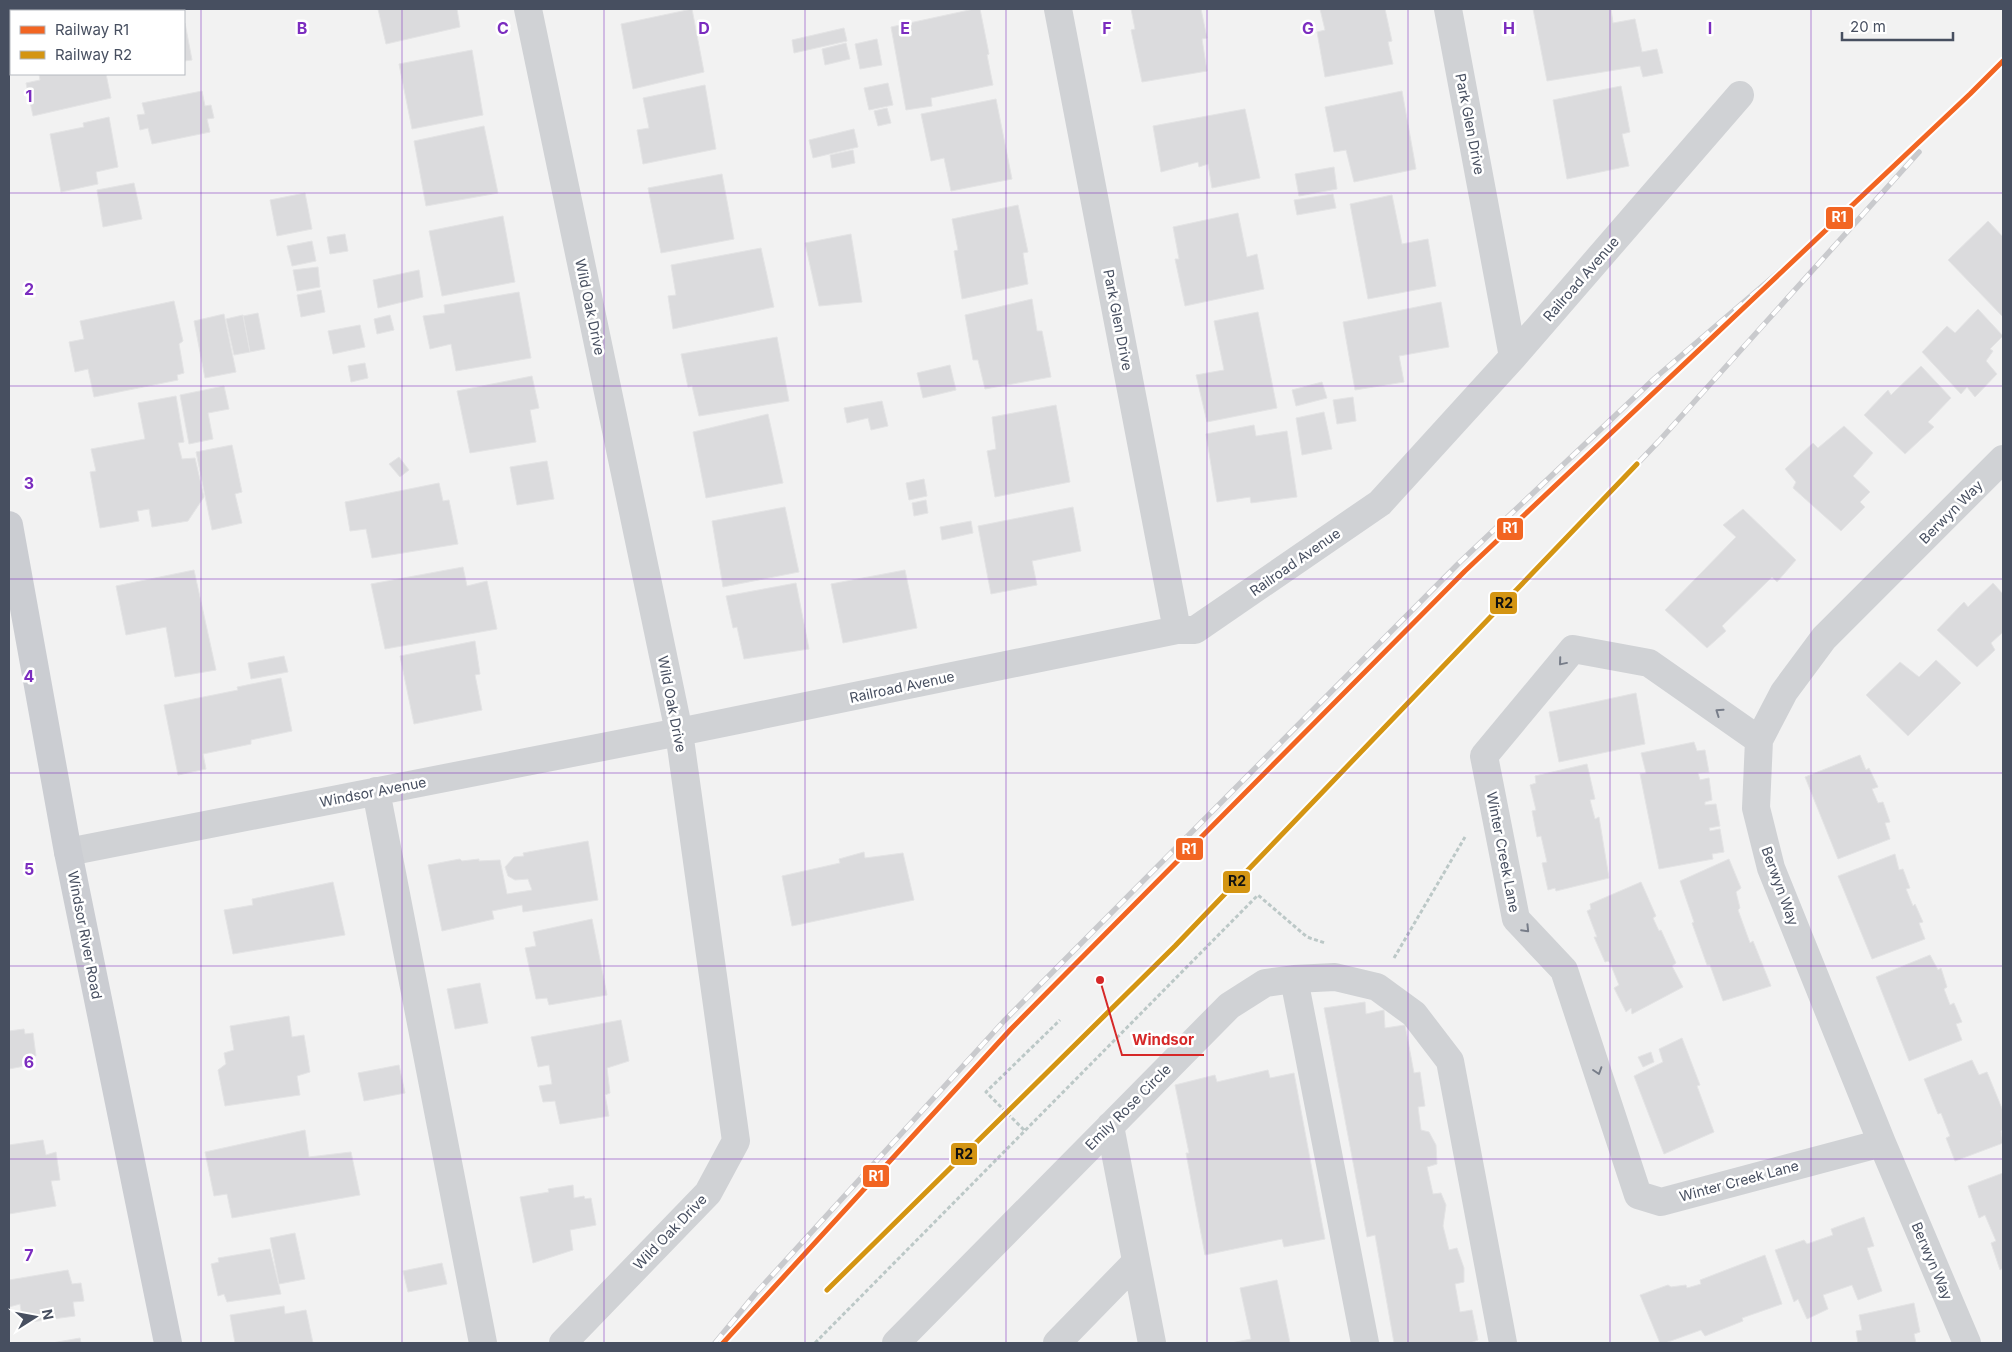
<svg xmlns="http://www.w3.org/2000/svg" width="2012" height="1352" font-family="Inter,sans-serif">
	<rect width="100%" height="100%" fill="#f2f2f2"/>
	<path fill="#dbdbdd" stroke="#e4e4e5" d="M378 9H457L460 27 386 44Z
		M692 9 704 72 633 89 621 24Z
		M974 9H980L989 54 987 55 993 85 931 98 932 106 906 110 891 27Z
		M1131 9H1201L1207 38 1202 39 1207 71 1142 82 1131 30 1135 29Z
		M1320 9H1385L1392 41 1388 42 1393 64 1325 77 1317 32 1325 30Z
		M1533 9H1611L1613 23 1635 19 1642 52 1657 49 1663 73 1643 77 1640 66 1547 81Z
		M185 23 192 60 184 61V24Z
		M844 28 847 41 794 53 792 40Z
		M877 39 882 65 860 69 855 44Z
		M846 43 850 59 825 65 822 49Z
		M472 50 483 115 412 129 399 64Z
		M39 74H106L111 98 33 116 26 83 40 80Z
		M888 83 893 105 869 110 864 88Z
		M705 85 716 149 643 164 637 130 649 128 643 98Z
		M1621 86 1630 132 1622 134 1629 166 1567 179 1553 100Z
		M202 91 205 106 211 105 214 118 207 119 210 132 152 144 148 128 140 130 137 115 145 114 142 103Z
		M1402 91 1416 169 1354 182 1346 150 1334 152 1325 107Z
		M996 99 1012 179 951 191 944 158 931 161 921 114Z
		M887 108 891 123 878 126 874 111Z
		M1245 109 1260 178 1212 188 1208 164 1199 167 1198 162 1161 172 1153 126Z
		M109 117 118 167 96 172 98 184 61 192 50 134 84 127 83 123Z
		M484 126 498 193 426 206 414 141Z
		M854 129 858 147 813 158 809 140Z
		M853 150 855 163 832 168 830 155Z
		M1334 167 1337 189 1299 196 1295 174Z
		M722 174 734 239 661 253 648 188Z
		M134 183 142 219 103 227 97 190Z
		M305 193 312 229 277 236 270 200Z
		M1333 194 1336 208 1297 215 1294 200Z
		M1392 195 1402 244 1428 239 1436 286 1368 299 1350 204Z
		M1018 205 1028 252 1023 253 1028 284 962 299 954 251 958 250 952 219Z
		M1238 213 1247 257 1257 254 1264 289 1185 306 1175 259H1179L1173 227Z
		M503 216 515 282 442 296 429 231Z
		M1988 221 2003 237V317L1948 260Z
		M345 234 348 251 330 254 327 237Z
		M851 234 862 302 819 306 805 243Z
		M312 241 316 261 292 266 287 246Z
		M761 248 774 307 673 329 668 296 676 295 671 265Z
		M318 267 320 287 297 291 293 270Z
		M419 270 423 297 378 308 373 280Z
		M321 290 325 312 301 317 297 295Z
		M519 292 531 358 456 371 451 344 430 349 423 316 445 313 444 305Z
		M1032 299 1037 331H1042L1051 377 985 389 978 360H973L965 315Z
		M174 301 183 341 179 344 184 373 177 375 178 380 94 397 88 369 75 372 69 342 84 339 80 321Z
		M1441 302 1449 347 1399 356 1404 382 1355 390 1343 322Z
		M1978 309 2003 336 1990 349 1993 351 1986 361 1997 374 1975 397 1967 387 1961 394 1922 352 1947 326 1955 333Z
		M1258 312 1277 408 1207 422 1196 375 1224 370 1214 321Z
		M258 313 265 349 250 352 243 316Z
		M224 314 236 372 205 378 194 321Z
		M243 315 250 352 234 355 226 319Z
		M390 315 394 330 377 334 374 319Z
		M360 325 365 347 333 354 328 331Z
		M777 337 789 401 699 416 692 386 688 387 681 354Z
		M365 363 368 378 351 382 348 366Z
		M950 365 956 390 923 398 917 373Z
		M1921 366 1951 398 1928 422 1934 427 1905 454 1864 415 1888 390 1891 395Z
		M532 376 539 408 530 410 536 442 470 453 457 391Z
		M1322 382 1327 398 1296 406 1292 390Z
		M224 386 229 409 208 413 213 439 189 444 180 395Z
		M176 396 184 442 178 443 182 459 195 458 204 497 188 521 152 527 149 509 137 511 139 521 100 528 90 472 96 471 91 449 145 439 138 403Z
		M1353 397 1356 421 1337 424 1333 400Z
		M882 401 888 426 871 430 868 418 847 423 844 408Z
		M1056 405 1070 482 995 497 987 451 996 449 992 417Z
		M1324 412 1332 449 1302 455 1296 418Z
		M768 414 783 483 706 498 693 432Z
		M1254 425 1256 436 1287 431 1297 497 1251 503 1250 497 1217 502 1206 434Z
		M1844 426 1873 453 1853 476 1870 492 1860 502 1865 507 1841 531 1793 488 1796 482 1785 469 1813 443 1818 448Z
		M232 445 242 492 235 494 242 523 212 530 196 452Z
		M399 457 409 470 400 477 389 464Z
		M547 461 554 499 517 505 510 467Z
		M924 479 927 496 909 500 906 483Z
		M439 483 443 501 449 500 458 544 372 558 366 529 350 531 345 502Z
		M926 500 928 513 914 516 912 503Z
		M785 507 799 572 723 587 712 521Z
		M1073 507 1081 551 1032 561 1037 585 991 594 978 526Z
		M1743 509 1796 560 1777 582 1772 577 1722 626 1726 631 1707 648 1665 610 1736 537 1723 525Z
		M971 521 973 533 942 540 940 527Z
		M463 567 467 586 487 581 497 629 385 649 371 584Z
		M194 570 216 670 175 677 166 627 126 635 116 586Z
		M905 570 917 628 843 643 831 584Z
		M796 583 809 649 744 659 737 627 733 628 726 596Z
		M1993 583 2003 594V632L1991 643 1995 650 1977 667 1937 630 1964 602 1968 607Z
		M475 641 480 674 475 675 482 710 414 724 400 656Z
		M284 656 288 672 251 679 248 663Z
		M1936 660 1961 683 1908 736 1866 695 1900 662 1919 677Z
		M281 678 292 731 251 740V744L203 754 206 769 178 775 164 705 238 690 237 687Z
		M1636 693 1645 744 1559 762 1549 712Z
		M1694 742 1697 751 1705 750 1709 772 1698 773 1700 780 1709 778 1712 800 1705 802V805L1716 804 1720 826 1709 828 1710 831 1720 829 1724 852 1712 854 1713 859 1659 869 1640 774 1646 773 1641 753Z
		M1860 755 1866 770 1869 768 1878 787 1872 789 1878 803 1883 802 1890 822 1885 823 1890 839 1838 859 1805 777Z
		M1587 764 1595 799 1590 800 1595 819 1599 817 1609 878 1556 891 1555 888 1548 890 1542 863 1547 862 1541 836 1537 837 1532 811 1536 810 1530 785 1536 783 1535 776Z
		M588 841 598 900 523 912 522 905 492 911 494 919 442 931 428 865 460 859 462 861 479 859V861L500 860 507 894 532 890 528 879 515 880 508 876 505 867 514 857 524 856 523 853Z
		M864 852 865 858 903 853 914 900 792 926 782 876 840 863 839 859Z
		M1895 854 1899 870 1903 869 1910 888 1906 889 1913 906 1915 904 1923 922 1919 923 1925 939 1872 959 1838 876Z
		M1729 859 1741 888 1736 892 1740 908 1738 910 1750 943 1753 941 1771 986 1723 1001 1710 965H1707L1692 923 1694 922 1680 881Z
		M333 882 345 935 233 954 224 910 253 905 252 899Z
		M1641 882 1656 916 1653 918 1659 931 1661 930 1676 963 1672 966 1683 987 1632 1014 1631 1008 1626 1012 1614 988 1619 985 1610 963 1608 961 1605 962 1594 937H1597L1587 911 1591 909 1590 904Z
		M592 919 607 995 549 1005 547 998 536 999 525 948 536 946 533 932Z
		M1930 955 1938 970 1941 968 1947 987 1944 989 1950 1005 1954 1003 1962 1022 1956 1024 1962 1040 1909 1061 1876 977Z
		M480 983 488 1023 455 1029 447 989Z
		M1365 1002 1366 1014 1384 1010 1385 1028 1405 1025 1414 1073 1420 1072 1425 1106 1418 1107 1421 1130 1429 1132 1436 1145 1437 1164 1427 1167 1433 1194 1441 1193 1446 1205 1443 1226 1449 1250 1457 1248 1464 1268V1282L1455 1284 1460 1312 1472 1310 1478 1340 1470 1343H1394L1375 1235 1367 1237 1324 1008Z
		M289 1016 292 1037 304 1035 310 1072 297 1076 300 1095 225 1106 218 1070 226 1064 224 1053 234 1050 230 1026Z
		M621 1020 629 1061 607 1068 610 1093 605 1095 609 1116 560 1124 555 1101 543 1102 539 1086 552 1084 549 1065 538 1067 531 1037Z
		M24 1029 25 1034 33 1033 36 1056H28L30 1065 9 1069V1031Z
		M1682 1038 1700 1085 1697 1086 1714 1132 1664 1154 1634 1076 1663 1062 1659 1049Z
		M1651 1052 1654 1062 1643 1067 1638 1057Z
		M1972 1060 1979 1075 1987 1072 2003 1111V1130L2001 1131 2003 1143 1955 1161 1946 1138 1950 1136 1941 1113 1938 1114 1924 1079Z
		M399 1065 405 1093 364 1101 358 1073Z
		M1268 1070 1270 1078 1294 1073 1325 1239 1284 1247 1282 1239 1205 1255 1186 1153H1189L1175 1085 1215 1075 1217 1082Z
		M305 1130 309 1157 351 1152 360 1195 232 1218 227 1194 214 1196 205 1152Z
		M43 1140 46 1155 56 1152 60 1180 51 1181 56 1206 9 1214V1145Z
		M2003 1173V1268L2000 1270 1991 1243 1996 1241 1985 1215 1979 1218 1968 1186Z
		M573 1185 574 1198 584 1196 585 1199 591 1198 596 1225 570 1230 573 1250 533 1263 520 1197 549 1192 548 1189Z
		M1864 1217 1874 1246 1867 1248 1882 1291 1858 1300 1852 1285 1823 1295 1828 1309 1807 1319 1798 1299 1794 1302 1775 1250 1804 1240 1807 1244 1833 1235 1831 1229Z
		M295 1233 305 1279 279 1284 270 1238Z
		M270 1249 281 1294 227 1302 224 1294 218 1296 211 1264 219 1262 218 1258Z
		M1765 1255 1782 1304 1742 1318 1743 1321 1705 1336 1701 1330 1665 1343H1660L1640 1295 1668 1285 1671 1287 1686 1285 1687 1288 1701 1284 1700 1280Z
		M442 1263 447 1284 408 1292 403 1271Z
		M68 1270 72 1284 81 1283 84 1301 73 1302 75 1316 23 1323 20 1304 9 1307V1280Z
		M1277 1280 1290 1343H1231L1251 1339 1240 1288Z
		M1914 1303 1920 1332 1914 1334 1916 1343H1858L1856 1331 1862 1330 1859 1315Z
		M284 1306 285 1314 306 1310 313 1343H235L230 1315Z
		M80 1338 81 1343H52Z"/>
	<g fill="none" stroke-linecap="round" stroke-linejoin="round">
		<path stroke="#bcc8c7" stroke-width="3" stroke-dasharray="4 2.5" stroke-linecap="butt" d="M1394 958 1465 837
			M1024 1130 986 1092 1060 1020
			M815 1343 1258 895 1307 937 1325 943"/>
		<path stroke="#d0d2d5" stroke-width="28" d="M528 9 679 732 736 1141 708 1193 563 1343
			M1058 9 1177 630
			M1448 9 1513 357
			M1759 740 1649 663 1573 649 1484 756 1516 919 1564 970 1638 1195 1661 1202 1882 1143
			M376 791 483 1343
			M68 852 679 732 1177 630H1195L1380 503 1513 357 1740 95
			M1294 979 1365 1343
			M1110 1126 1152 1343
			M896 1343 1229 1006 1265 983 1294 979 1335 977 1377 987 1414 1014 1450 1061 1503 1343
			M1057 1343 1136 1262
			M1967 1343 1882 1143 1771 868 1756 808 1759 740 1784 692 1824 638 2003 459"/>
		<path stroke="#cbcdd2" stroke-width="28" d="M9 525 68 852 168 1343"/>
		<defs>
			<path id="rail" d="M1801 254 1970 94 2003 61
				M1204 834 1465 571 1717 333
				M1244 875 1659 441 1919 152
				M715 1343 756 1293 1004 1021 1460 562 1655 378 1806 249"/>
		</defs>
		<use href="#rail" stroke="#c9cacd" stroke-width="5.5"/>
		<use href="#rail" stroke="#fff" stroke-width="4" stroke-dasharray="11" stroke-linecap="butt"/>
		<defs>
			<path id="rail-1" d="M723 1343 1011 1029 1465 571 1970 94 2003 61"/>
			<path id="rail-2" d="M827 1290 1175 946 1637 464"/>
		</defs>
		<use href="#rail-1" stroke="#fff" stroke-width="9"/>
		<use href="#rail-2" stroke="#fff" stroke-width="9"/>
		<use href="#rail-1" stroke="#f26522" stroke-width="5"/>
		<use href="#rail-2" stroke="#d49513" stroke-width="5"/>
	</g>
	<defs><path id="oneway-chevron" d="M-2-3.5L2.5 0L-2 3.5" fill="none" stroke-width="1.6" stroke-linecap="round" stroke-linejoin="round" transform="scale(1.25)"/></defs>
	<g stroke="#777d89">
		<use href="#oneway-chevron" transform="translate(1562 662) rotate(130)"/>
		<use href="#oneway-chevron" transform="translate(1719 712) rotate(-145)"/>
		<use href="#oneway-chevron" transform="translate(1526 929) rotate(46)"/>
		<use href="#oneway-chevron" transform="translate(1598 1071) rotate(72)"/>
	</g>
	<path fill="none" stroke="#7b2cbf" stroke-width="1" stroke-opacity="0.55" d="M201 9V1343M402 9V1343M604 9V1343M805 9V1343M1006 9V1343M1207 9V1343M1408 9V1343M1610 9V1343M1811 9V1343M9 193H2003M9 386H2003M9 579H2003M9 773H2003M9 966H2003M9 1159H2003"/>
	<g text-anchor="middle" stroke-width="5" stroke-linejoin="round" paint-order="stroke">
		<g font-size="14" fill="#474f60" stroke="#fff">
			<text transform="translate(1470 124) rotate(79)" y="5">Park Glen Drive</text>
			<text transform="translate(1581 279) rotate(-49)" y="5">Railroad Avenue</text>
			<text transform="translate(590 307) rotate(78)" y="5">Wild Oak Drive</text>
			<text transform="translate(1118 320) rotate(79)" y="5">Park Glen Drive</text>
			<text transform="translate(1951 512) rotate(-45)" y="5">Berwyn Way</text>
			<text transform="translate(1295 562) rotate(-35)" y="5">Railroad Avenue</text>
			<text transform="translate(902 687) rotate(-12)" y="5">Railroad Avenue</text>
			<text transform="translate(672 704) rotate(79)" y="5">Wild Oak Drive</text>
			<text transform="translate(373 792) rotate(-11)" y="5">Windsor Avenue</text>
			<text transform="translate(1503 852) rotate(79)" y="5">Winter Creek Lane</text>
			<text transform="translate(1780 886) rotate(70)" y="5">Berwyn Way</text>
			<text transform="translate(85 935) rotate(79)" y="5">Windsor River Road</text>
			<text transform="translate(1128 1107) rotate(-45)" y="5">Emily Rose Circle</text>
			<text transform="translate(1739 1181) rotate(-15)" y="5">Winter Creek Lane</text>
			<text transform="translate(670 1232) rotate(-46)" y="5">Wild Oak Drive</text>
			<text transform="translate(1932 1261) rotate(67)" y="5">Berwyn Way</text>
		</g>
	</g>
	<g font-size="16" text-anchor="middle" font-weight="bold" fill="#7b2cbf" stroke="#fff" stroke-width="5" stroke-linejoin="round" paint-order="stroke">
		<text x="302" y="34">B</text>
		<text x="503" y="34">C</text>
		<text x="704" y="34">D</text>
		<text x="905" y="34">E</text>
		<text x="1107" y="34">F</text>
		<text x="1308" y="34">G</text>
		<text x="1509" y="34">H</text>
		<text x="1710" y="34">I</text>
		<text x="29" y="102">1</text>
		<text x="29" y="295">2</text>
		<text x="29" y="489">3</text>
		<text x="29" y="682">4</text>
		<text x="29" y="875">5</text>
		<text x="29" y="1068">6</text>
		<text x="29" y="1261">7</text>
	</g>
	<path fill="none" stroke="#d62828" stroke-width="2" d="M1100 980L1122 1055H1204"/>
	<circle fill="#d62828" stroke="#fff" stroke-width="2" cx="1100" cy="980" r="5"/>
	<g font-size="15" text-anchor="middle" font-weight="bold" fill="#d62828" stroke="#fff" stroke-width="5" stroke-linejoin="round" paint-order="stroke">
		<text x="1163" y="1045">Windsor</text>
	</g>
	<g stroke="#fff" stroke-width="2">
		<rect x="1825" y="206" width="29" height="24" rx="5" fill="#f26522"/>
		<rect x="1496" y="517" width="28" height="24" rx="5" fill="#f26522"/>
		<rect x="1489" y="591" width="29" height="24" rx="5" fill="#d49513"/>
		<rect x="1175" y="837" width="29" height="24" rx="5" fill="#f26522"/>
		<rect x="1222" y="870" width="29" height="24" rx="5" fill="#d49513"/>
		<rect x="950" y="1142" width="28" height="24" rx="5" fill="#d49513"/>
		<rect x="862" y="1164" width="28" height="24" rx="5" fill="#f26522"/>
	</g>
	<g font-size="14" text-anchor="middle" font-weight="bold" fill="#fff">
		<text x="1839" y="222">R1</text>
		<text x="1510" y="533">R1</text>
		<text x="1189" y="854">R1</text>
		<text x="876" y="1181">R1</text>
	</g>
	<g font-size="14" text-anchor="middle" font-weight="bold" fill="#111">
		<text x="1504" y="608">R2</text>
		<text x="1237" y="886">R2</text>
		<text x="964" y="1159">R2</text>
	</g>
	<rect width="2012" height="1352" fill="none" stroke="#474f60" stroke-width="20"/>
	<rect x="10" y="10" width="175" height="65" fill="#ffffff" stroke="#b5b9bf"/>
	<rect x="20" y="26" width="25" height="8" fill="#f26522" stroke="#b5b9bf"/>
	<text x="55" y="35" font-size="15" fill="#474f60">Railway R1</text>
	<rect x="20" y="51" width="25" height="8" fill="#d49513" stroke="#b5b9bf"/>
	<text x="55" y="60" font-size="15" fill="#474f60">Railway R2</text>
	<g transform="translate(35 1317) rotate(79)" stroke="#ffffff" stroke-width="4" paint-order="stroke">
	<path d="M0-4L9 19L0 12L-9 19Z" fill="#474f60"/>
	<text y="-8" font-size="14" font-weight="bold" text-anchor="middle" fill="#474f60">N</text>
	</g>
	<path d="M1842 32v8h111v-8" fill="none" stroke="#474f60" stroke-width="2.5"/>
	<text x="1850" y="32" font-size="15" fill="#474f60" stroke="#ffffff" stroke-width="4" paint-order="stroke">20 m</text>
</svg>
